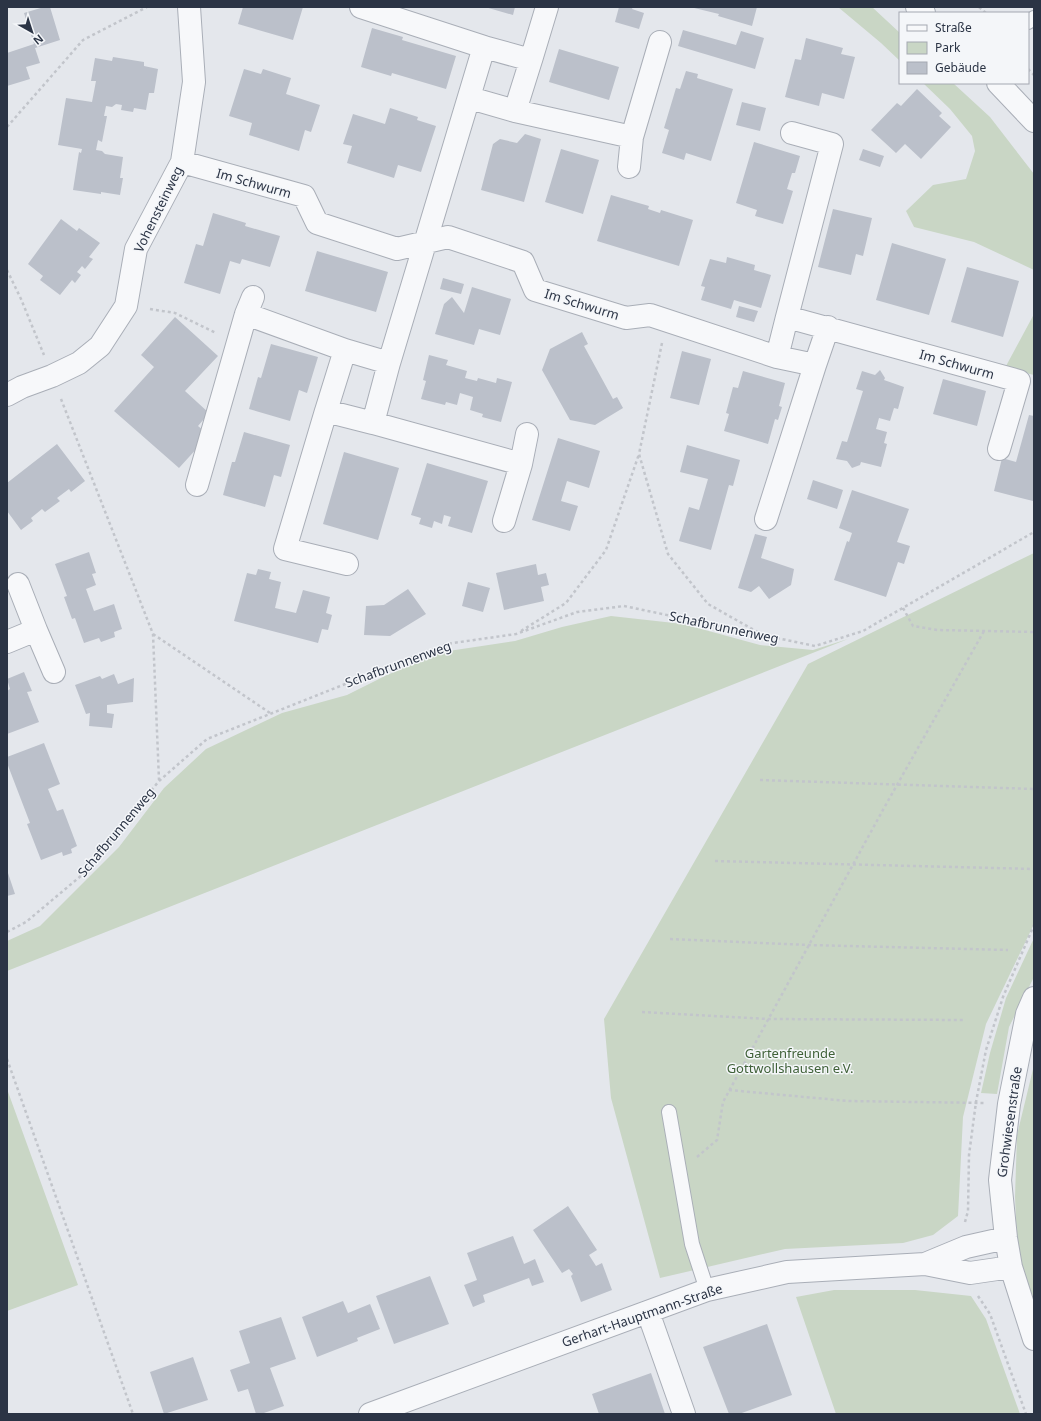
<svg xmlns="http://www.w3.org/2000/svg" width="1041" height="1421" font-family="'Noto Sans',sans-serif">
	<rect width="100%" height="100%" fill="#e4e7ec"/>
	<path fill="#c9d6c5" d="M838 7H872L900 33V61L881 43Z
		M923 83H953L990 117 1034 174V270L974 242 914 227 906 211 933 185 966 179 975 151 972 136 950 109Z
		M1034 314V375L1026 373 1006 366Z
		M1034 553V924L986 1024 963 1117 958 1216 933 1235 903 1243 785 1249 660 1278 611 1098 604 1019 808 664Z
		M611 616 683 624 760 645 813 650 848 639 7 971V941L40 926 119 847 164 788 206 749 282 713 347 695 387 675 442 652 515 641 562 627Z
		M1034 938V977L1009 1027 997 1094 981 1093 990 1053 1006 998Z
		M1034 1065V1318L1018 1264 1015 1197 1017 1135Z
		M7 1089 78 1285 7 1311Z
		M834 1290H915L971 1296 986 1319 1020 1414H836L796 1297Z"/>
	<path fill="#bbc0ca" d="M44 7H50L60 40 35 48 40 63 26 67 30 79 7 86V53L34 44 24 13Z
		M243 7H303L293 40 238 24Z
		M485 7H515L513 15Z
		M619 7H633L632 9 644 13 639 29 615 22Z
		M690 7H757L752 26 718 16 719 14Z
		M372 28 403 37 402 40 456 56 446 89 392 73 391 76 361 67Z
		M683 30 736 45 741 31 764 38 755 69 678 46Z
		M806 38 843 48 841 54 855 57 844 99 822 93 819 106 785 97 795 59 801 60Z
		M559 49 619 67 609 100 549 82Z
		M113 57 144 62V66L158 69 154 93H149L146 110 134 108 133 112 121 110 122 105 116 104 112 107 106 106 104 116H107L102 142 98 140 96 150 102 151 105 154 123 157 120 178H123L120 195 101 192V194L73 190 79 152 81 153 82 149 58 145 66 98 92 102 96 81H91L95 58 112 61Z
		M244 69 261 74 263 69 291 78 286 94 320 105 311 132 305 130 299 151 249 135 252 123 229 116Z
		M686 71 698 74 697 78 733 89 711 161 686 153 684 160 662 153 669 130 664 128 676 88 680 89Z
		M917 89 942 113 939 116 951 127 921 159 905 144 896 153 871 130 897 103 901 106Z
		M742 102 766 108 760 131 736 125Z
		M390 108 418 117 417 120 436 126 421 172 398 165 394 178 347 163 352 146 343 144 353 114 385 124Z
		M525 134 541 139 524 202 481 190 493 144 500 139 517 143Z
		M754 142 800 156 795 173H792L787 189 793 191 783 224 755 216 757 210 736 203Z
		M561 149 599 160 583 214 545 202Z
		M863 149 884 156 880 167 859 160Z
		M611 195 649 206 648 209 660 213 661 210 693 220 679 266 597 241Z
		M833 209 872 218 863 256 856 254 851 275 818 267Z
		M213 213 246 223 245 226 280 236 270 267 242 259 240 264 230 261 220 294 184 283 196 244 203 246Z
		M61 219 77 231 79 228 100 243 89 257 93 259 85 269 82 266 77 272 81 275 75 283 72 280 60 295 40 280 43 276 28 264Z
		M892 243 946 259 929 315 876 300Z
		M317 251 388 272 376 312 305 291Z
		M727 257 755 265 754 270 771 275 761 308 734 300 731 309 701 300 705 287 701 286 710 259 726 263Z
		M967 267 1019 281 1003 337 951 322Z
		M443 278 464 284 461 294 440 289Z
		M472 287 511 299 500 335 479 329 474 345 435 334 444 304 452 297 464 313Z
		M739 306 758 311 754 322 736 317Z
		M175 317 218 356 185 391 209 413 198 426 209 435 179 468 114 411 154 367 141 355Z
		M582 332 588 344 584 346 613 399 617 397 623 408 595 425 570 420 542 370 550 349Z
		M271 344 318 357 307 393 299 390 290 421 249 409 258 377 261 378Z
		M682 351 711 359 699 405 670 398Z
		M429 355 448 360 446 365 467 371 465 378 477 381 478 378 496 383 497 378 512 382 501 422 482 417 483 414 470 410 473 397 460 393 457 405 446 402 445 405 421 399 426 381 423 380Z
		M880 370 885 378 884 380 904 387 898 409 894 408 890 421 879 418 876 429 887 432 884 443 887 444 881 467 861 462 860 465 852 468 847 461 836 459 842 441 847 442 863 391 856 389 862 371 875 375Z
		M743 371 785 383 779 406 782 407 778 420 775 419 768 444 724 431 729 414 726 413 733 387 738 388Z
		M943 379 986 391 977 426 933 414Z
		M1029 415 1034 416V497L1033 501 994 491 1002 458 1016 462Z
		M244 432 290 445 281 477 274 475 265 507 223 495 232 462H235Z
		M558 438 600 451 589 488 567 481 561 501 578 506 570 531 532 520Z
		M57 444 85 481 71 492 69 489 57 498 60 501 45 512 42 509 31 518 33 521 21 530 7 511V483Z
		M687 445 740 460 733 486 729 485 711 550 679 541 689 507 699 510 708 479 680 472Z
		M344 452 399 468 378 540 323 524Z
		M427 463 488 481 472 533 448 526 451 517 444 515 442 524 434 521 432 528 419 524 421 518 411 515Z
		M813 480 843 490 837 509 807 499Z
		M852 490 909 509 897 542 910 546 904 564 898 562 886 597 834 580 847 541 849 542 852 533 839 528Z
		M755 534 767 537 761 558 794 569 791 585 769 599 759 586 751 592 738 588Z
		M89 552 96 573 92 574 96 585 86 589 94 611 114 604 122 629 114 632 115 637 101 642 99 638 84 643 75 618 72 619 64 597 67 596 55 564Z
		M536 564 538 575 546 573 549 585 541 587 544 601 504 610 496 573Z
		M258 569 271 572 269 579 281 582 275 608 296 613 303 590 330 597 326 613 332 615 328 630 322 629 318 643 234 621 247 573 256 575Z
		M468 582 490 588 483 612 462 606Z
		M408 589 426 614 390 636 364 635 366 606 384 605Z
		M24 672 32 691 27 692 39 722 7 734V691L10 689 7 679Z
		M114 674 118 684 134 678 133 702 107 705V713L114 714 112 728 89 726 90 713 86 714 75 685 100 676 102 679Z
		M44 743 60 784 48 789 57 811 63 809 77 846 71 849 72 853 63 856 62 852 41 860 27 824 30 823 7 763V757Z
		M7 870 15 894 7 896Z
		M568 1206 597 1250 589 1255 596 1266 602 1263 612 1290 581 1302 571 1276 573 1274 569 1269 562 1273 533 1230Z
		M513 1236 524 1264 535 1259 544 1282 532 1286 529 1278 483 1295 485 1302 473 1307 464 1285 477 1280 467 1253Z
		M430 1276 449 1324 394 1344 376 1296Z
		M343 1301 348 1313 370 1304 380 1329 357 1338 358 1341 317 1357 302 1317Z
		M281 1317 296 1359 270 1368 284 1406 261 1414H256L248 1389 238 1392 230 1370 250 1363 239 1331Z
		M767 1324 792 1395 739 1414H729L703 1347Z
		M193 1357 208 1400 164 1414 150 1372Z
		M651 1373 665 1414H599L592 1394Z"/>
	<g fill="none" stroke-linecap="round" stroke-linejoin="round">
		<defs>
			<path id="lane" d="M1028 22 1034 18
				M669 1112 692 1244 707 1290"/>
			<path id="street" d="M361 7 484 47
				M917 7 924 13
				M998 83 1034 121
				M470 98 515 111 632 137 660 42
				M515 111 531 60
				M182 162 304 196 317 223 397 249 448 237 523 262 535 290 626 318 650 315 777 357 815 365 766 519
				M629 167 632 137
				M246 314 253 297
				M787 317 832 144 792 133
				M777 357 787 317 1019 381 999 449
				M815 365 828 327
				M7 395 22 387 52 376 79 363 100 346 126 306 136 249 182 162 194 82 189 7
				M326 411 345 350
				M373 423 521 464 504 521
				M521 464 527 434
				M197 485 246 314 345 350 389 363
				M347 564 285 549 326 411 373 423 389 363 484 47 531 60 547 7
				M36 630 54 672
				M7 642 36 630 18 584
				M1034 998 1027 1014 1009 1104 1000 1180 1006 1238 1011 1267 1034 1339
				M925 1264 966 1247 1006 1238
				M648 1312 684 1414
				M370 1414 707 1290 787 1272 925 1264 970 1273 1011 1267"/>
		</defs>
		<use href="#lane" stroke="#a9aeb7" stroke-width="16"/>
		<use href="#street" stroke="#a9aeb7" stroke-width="24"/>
		<path stroke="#c2c5cb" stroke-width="2.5" stroke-dasharray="3 3" stroke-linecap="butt" d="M979 7 986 13
			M1028 69 1034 75
			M7 127 83 40 147 7
			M7 270 21 299 44 355
			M150 309 175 313 216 333
			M662 343 639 454 668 554 708 604 761 634
			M61 399 153 634 159 780
			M903 608 913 626 937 630 1034 632
			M521 631 566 603 606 550 639 454
			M153 634 270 713
			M760 780 1034 789
			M715 861 1034 869
			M7 932 26 922 82 875 159 781 207 739 446 644 516 634 577 612 624 606 815 646 863 631 1034 532
			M670 939 808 945 1008 950
			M642 1012 768 1019 965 1020
			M7 1059 133 1414
			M729 1090 848 1101 986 1103
			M697 1157 717 1140 723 1102 884 808 984 631
			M965 1222 968 1211 969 1155 976 1102 986 1050 1003 997 1034 925
			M978 1296 990 1314 1026 1414"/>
		<use href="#lane" stroke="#f7f8fa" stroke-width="14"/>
		<use href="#street" stroke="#f7f8fa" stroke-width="22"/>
	</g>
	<g text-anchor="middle" stroke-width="3" stroke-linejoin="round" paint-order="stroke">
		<g font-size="13" fill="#2b3445" stroke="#f4f6f9">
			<text transform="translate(254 183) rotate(16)" y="5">Im Schwurm</text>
			<text transform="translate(158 209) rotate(-64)" y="5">Vohensteinweg</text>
			<text transform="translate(582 304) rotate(17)" y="5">Im Schwurm</text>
			<text transform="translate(957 364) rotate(16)" y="5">Im Schwurm</text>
			<text transform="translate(724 627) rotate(12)" y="5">Schafbrunnenweg</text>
			<text transform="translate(398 664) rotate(-20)" y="5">Schafbrunnenweg</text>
			<text transform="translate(116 832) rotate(-50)" y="5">Schafbrunnenweg</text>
			<text transform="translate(1009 1122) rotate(-82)" y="5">Grohwiesenstraße</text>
			<text transform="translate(642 1315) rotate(-19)" y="5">Gerhart-Hauptmann-Straße</text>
		</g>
		<g font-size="13" fill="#3f6138" stroke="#f4f6f9">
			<text x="790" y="1058">Gartenfreunde<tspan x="790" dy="15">Gottwollshausen e.V.</tspan></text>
		</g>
	</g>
	<rect width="1041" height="1421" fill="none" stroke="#2b3445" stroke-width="16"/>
	<rect x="899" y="12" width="130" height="72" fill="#f4f6f9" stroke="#a4a8b1"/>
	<rect x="907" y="25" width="20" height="6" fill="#f7f8fa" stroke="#a4a8b1"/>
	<text x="935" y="32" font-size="12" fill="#2b3445">Straße</text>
	<rect x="907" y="42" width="20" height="12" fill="#c9d6c5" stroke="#a4a8b1"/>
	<text x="935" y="52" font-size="12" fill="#2b3445">Park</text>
	<rect x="907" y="62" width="20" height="12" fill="#bbc0ca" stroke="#a4a8b1"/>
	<text x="935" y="72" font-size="12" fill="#2b3445">Gebäude</text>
	<g transform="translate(32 32) rotate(141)" stroke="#f4f6f9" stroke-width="3" paint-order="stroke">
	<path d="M0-3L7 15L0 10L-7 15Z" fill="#2b3445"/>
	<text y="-6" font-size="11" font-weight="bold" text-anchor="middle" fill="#2b3445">N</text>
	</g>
</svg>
